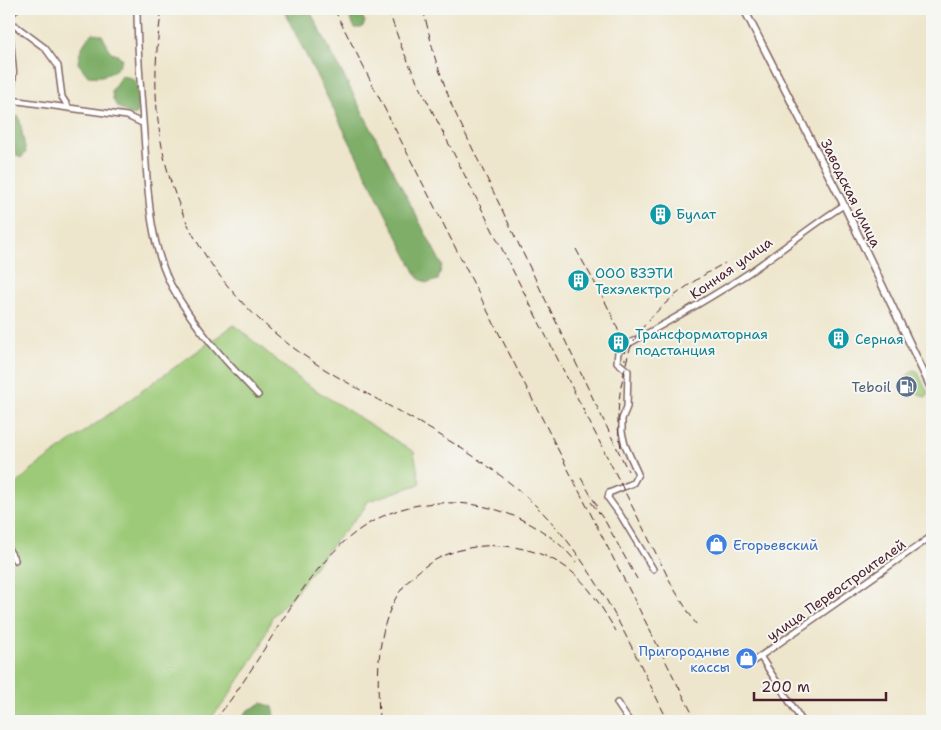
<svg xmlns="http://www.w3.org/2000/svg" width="941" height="730" font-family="'Shantell Sans',sans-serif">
	<rect width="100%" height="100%" fill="#f6f6f2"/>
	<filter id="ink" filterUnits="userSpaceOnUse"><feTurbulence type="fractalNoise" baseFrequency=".02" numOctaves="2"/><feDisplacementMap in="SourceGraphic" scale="10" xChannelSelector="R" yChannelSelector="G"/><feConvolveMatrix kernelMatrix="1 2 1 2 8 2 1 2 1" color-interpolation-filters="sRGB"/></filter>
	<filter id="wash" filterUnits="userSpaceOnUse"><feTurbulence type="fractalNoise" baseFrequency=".0096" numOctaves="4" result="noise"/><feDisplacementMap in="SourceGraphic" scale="20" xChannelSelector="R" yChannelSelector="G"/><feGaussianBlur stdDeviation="1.12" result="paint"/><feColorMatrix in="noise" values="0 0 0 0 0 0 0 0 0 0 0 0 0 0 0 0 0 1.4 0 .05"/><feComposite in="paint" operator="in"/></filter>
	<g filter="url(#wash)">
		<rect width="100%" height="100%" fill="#eee6cc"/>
		<path fill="#9dca78" stroke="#747452" d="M234 325 303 382 414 452 420 484 366 502 364 509 325 553 296 592 272 617 261 646 224 703 208 721H9V492L31 470Z
			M913 370 917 371 928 393 926 397C916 395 906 388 907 376Z"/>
		<path fill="#7eae68" stroke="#64664a" d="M283 9H309L442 265 438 280 427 283 418 278Z
			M345 9H359L365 22 362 28H355Z
			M93 33 102 35 110 51 122 58C119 74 102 78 88 76L78 63C79 51 84 41 93 33Z
			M121 76 132 78 137 85 138 112 135 116C121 110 112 107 112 90Z
			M19 116 26 153 21 158 17 156C12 144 13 130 16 117Z
			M262 703 273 707 276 721H240L247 711Z"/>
	</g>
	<g filter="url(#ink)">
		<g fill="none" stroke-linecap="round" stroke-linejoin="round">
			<defs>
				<path id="minor" d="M137 9C137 55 142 102 145 149 148 194 150 244 171 285 194 327 225 361 258 395
					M9 17 16 9
					M9 21 45 48 58 66 62 97 69 108
					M11 100 127 116 142 123
					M9 550 15 560
					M653 569 621 516 608 498 609 493 633 483 638 474 625 445 622 432V419L627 407 628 371 617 362 618 352 628 344C670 321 711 298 750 272 782 250 811 226 844 205
					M760 656 802 721
					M752 662 932 536
					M617 703 629 721"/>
				<path id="tertiary" d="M744 9 844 205 932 390
					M9 30 13 72 9 114"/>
			</defs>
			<use href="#minor" stroke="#836563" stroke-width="8"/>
			<use href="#tertiary" stroke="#836563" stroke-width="9"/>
			<use href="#minor" stroke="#fff" stroke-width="5"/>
			<use href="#tertiary" stroke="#fff" stroke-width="6"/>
			<path stroke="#4a1f2b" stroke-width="1" stroke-dasharray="8 4" stroke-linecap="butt" d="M162 9C136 163 192 287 326 370 396 412 474 447 534 504 596 563 630 645 668 721
				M334 9 696 721
				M388 9 401 46 415 77 674 589 696 624
				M423 9 435 58 452 106 628 471
				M576 249C591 278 625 329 625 360
				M621 447C616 426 618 407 621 386 624 374 626 361 630 349 645 313 692 280 725 263
				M581 478 597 506
				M591 502 605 521 637 579
				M214 721C292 629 324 483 476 505 513 511 553 532 576 562
				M379 721C378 687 376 648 388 615 414 542 508 527 567 568 589 584 602 608 616 631"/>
		</g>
	</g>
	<defs>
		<symbol id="building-disc" viewBox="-11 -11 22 22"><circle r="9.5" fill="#0f9aa8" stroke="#f6f6f2"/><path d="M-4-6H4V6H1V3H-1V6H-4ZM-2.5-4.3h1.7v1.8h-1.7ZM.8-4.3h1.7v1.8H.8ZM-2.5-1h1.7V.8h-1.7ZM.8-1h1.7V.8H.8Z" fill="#fff"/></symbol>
		<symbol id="fuel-disc" viewBox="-11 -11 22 22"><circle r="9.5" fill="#5c6f8a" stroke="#f6f6f2"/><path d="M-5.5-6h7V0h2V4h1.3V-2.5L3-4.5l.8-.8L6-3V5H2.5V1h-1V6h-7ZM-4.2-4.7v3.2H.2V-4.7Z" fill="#fff"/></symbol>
		<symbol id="shop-disc" viewBox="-11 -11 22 22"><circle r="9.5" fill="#3f7fe0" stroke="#f6f6f2"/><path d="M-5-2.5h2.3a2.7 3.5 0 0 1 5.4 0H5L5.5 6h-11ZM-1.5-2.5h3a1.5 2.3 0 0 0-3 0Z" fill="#fff"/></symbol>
	</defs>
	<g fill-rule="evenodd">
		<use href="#building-disc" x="648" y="202" width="25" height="25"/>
		<use href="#building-disc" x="566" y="268" width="25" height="25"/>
		<use href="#building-disc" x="826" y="326" width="25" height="25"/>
		<use href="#building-disc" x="606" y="330" width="25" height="25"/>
		<use href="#fuel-disc" x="894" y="374" width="25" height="25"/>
		<use href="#shop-disc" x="704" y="532" width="25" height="25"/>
		<use href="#shop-disc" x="734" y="646" width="25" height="25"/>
	</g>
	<g text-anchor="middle" stroke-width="4" stroke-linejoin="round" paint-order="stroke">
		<g font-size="14" fill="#4a1f2b" stroke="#f6f6f2">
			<text transform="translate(851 193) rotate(64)" y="5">Заводская улица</text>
			<text transform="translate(731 268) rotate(-35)" y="5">Конная улица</text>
			<text transform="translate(836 590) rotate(-35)" y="5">улица Первостроителей</text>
		</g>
		<g font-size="14" fill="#0d838f" stroke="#f6f6f2" text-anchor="start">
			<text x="676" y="219">Булат</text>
			<text x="595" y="278">ООО ВЗЭТИ<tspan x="595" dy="16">Техэлектро</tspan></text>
			<text x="635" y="339">Трансформаторная<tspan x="635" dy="16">подстанция</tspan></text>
			<text x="855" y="344">Серная</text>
		</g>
		<g font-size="14" fill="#4e5e75" stroke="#f6f6f2" text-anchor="end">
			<text x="891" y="392">Teboil</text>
		</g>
		<g font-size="14" fill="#366cbe" stroke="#f6f6f2" text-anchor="start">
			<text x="733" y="550">Егорьевский</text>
			<text x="730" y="656" text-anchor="end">Пригородные<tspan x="730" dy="16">кассы</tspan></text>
		</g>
	</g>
	<rect width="941" height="730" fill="none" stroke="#f6f6f2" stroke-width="30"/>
	<path d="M754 692v8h132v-8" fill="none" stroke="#4a1f2b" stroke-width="2.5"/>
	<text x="761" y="692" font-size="15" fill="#4a1f2b" stroke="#f6f6f2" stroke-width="4" paint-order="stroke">200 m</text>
</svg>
